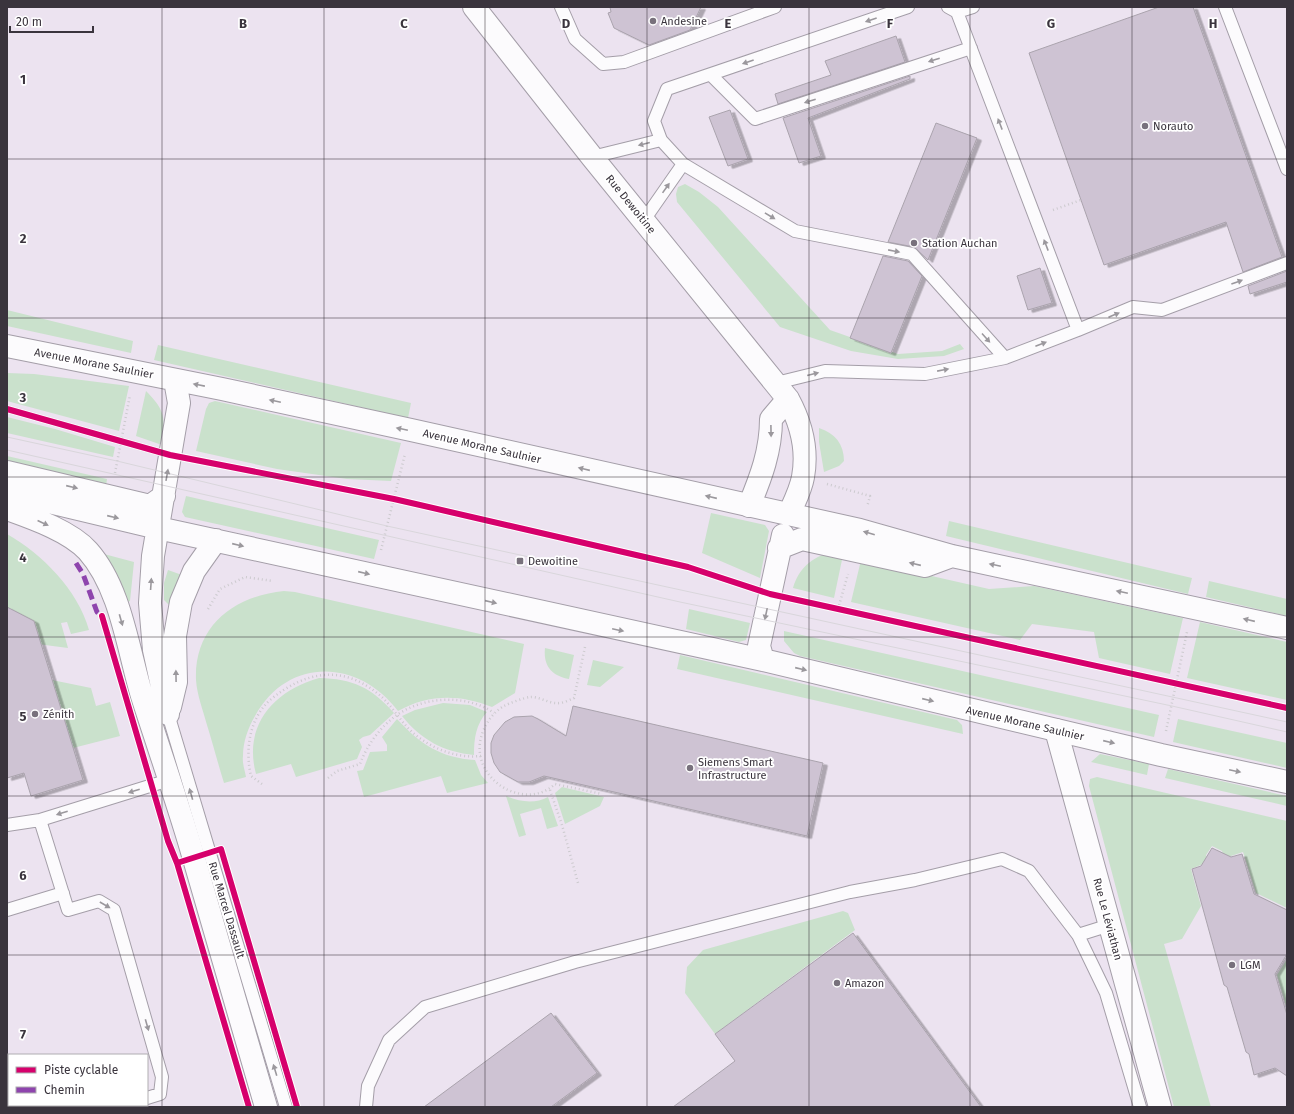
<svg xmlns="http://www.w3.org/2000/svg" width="1294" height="1114" font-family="'Fira Sans',sans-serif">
	<defs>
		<filter id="shadow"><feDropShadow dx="4.5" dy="2.5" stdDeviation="0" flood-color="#0004"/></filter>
	</defs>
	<rect width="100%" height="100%" fill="#ece3f0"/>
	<path fill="#cae1cc" d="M685 184 699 192 718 207 830 330 898 354 942 351 960 344 964 349 944 356 898 359 851 351 780 327 677 202 676 194 678 187Z
		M7 310 133 341 131 353 7 326Z
		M158 345 411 403 408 418 154 360Z
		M7 373 34 374 129 386 119 431 7 401Z
		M146 391C166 411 165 418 162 445L136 436Z
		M215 401 401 443 391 481 347 479 277 469 196 451 206 409 209 403Z
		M7 417 55 429 115 447 113 457 7 433Z
		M819 428C835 433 844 444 844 461L839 466 824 472 819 442Z
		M7 456 107 479 106 486 7 463Z
		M186 496 379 540 374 559 185 517 182 512Z
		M711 513 765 525 769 531 760 578 702 553Z
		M949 521 1192 578 1188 594 946 536Z
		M7 534C42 554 78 590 89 630L71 634 67 622 61 623 68 648 45 645 7 637Z
		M831 552 843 555 834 598 793 588C799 568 811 558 831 552Z
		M104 554 134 562 130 601 128 602 102 555Z
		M861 560 989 589 1034 586 1183 618 1170 674 1099 658 1094 632 1032 624 1020 640 851 602Z
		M168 570 182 575 170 606 164 600V583Z
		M1209 581 1287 599V616L1206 597Z
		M284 591 295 592 524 644 515 693 492 707C460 694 428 694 398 711 359 659 288 656 255 716 248 728 243 742 243 756 242 763 245 771 246 777L224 783C218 764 213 744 207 725 203 710 197 695 196 680 194 626 234 596 284 591Z
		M689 609 750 623 746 640 739 642 686 629Z
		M1200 622 1287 642V700L1187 678Z
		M784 631 1159 715 1154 737 800 656 794 653 784 641Z
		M545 648 574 655 569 679C552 676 543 666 545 648Z
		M680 655 957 720 962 725 963 734 677 669Z
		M593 660 624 667 600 687 587 685Z
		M319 678C353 679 371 687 394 713L370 735 363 737 359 740 362 747 357 759 296 777 291 764 256 774C243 726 273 691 319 678Z
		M52 680 91 688 96 706 110 702 120 736 73 748Z
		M443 703 470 705 487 712C476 724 474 738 474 755 444 752 421 740 402 716L415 710Z
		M397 719C420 744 441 758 475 760L481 775 488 783 447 793 441 776 364 797 357 771 363 770 370 752 387 751V745L382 737Z
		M1178 719 1287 743V768L1173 742Z
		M1100 754 1149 764 1147 775 1091 762Z
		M1168 769 1287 796V806L1165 778Z
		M1097 777 1287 821V908L1256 893 1243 852 1225 858 1222 851 1212 846 1206 855 1208 862 1191 869 1201 906 1182 939 1164 944 1211 1107H1174L1089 786 1090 779Z
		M562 787 604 797 600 806 565 824 555 793Z
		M506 796C520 802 535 804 548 797L558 826 547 829 541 808 520 814 526 835 519 837Z
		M843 911 848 913 855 930 715 1034 685 993 687 967 703 950Z
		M1287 959V1009L1277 975Z"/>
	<path fill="#cec3d3" stroke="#aaa3ad" filter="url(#shadow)" d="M610 7H701L690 30 649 45 614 28 608 13 611 12Z
		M1159 7H1193L1282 257 1243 272 1226 222 1104 265 1029 53Z
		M896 36 905 62 778 104 775 94 831 75 825 61Z
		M910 76V79L808 118 821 156 799 163 783 118Z
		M730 110 748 159 728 166 709 117Z
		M936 123 977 138 928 260 914 247 888 242Z
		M883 256 908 261 922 276 891 353 850 338Z
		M1040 268 1052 303 1028 310 1017 276Z
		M1287 271V282L1250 294 1248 286Z
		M7 607 34 621 83 780 31 796 24 773 7 778Z
		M573 706 823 763 807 836 544 776 529 782H518L500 772 494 763 491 753V743L494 735 505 722 514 717 532 716 538 719 566 736Z
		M1212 848 1231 857 1242 854 1254 894 1287 910V954L1275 974 1287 1015V1076L1275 1068 1254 1075 1249 1054 1246 1052 1227 987 1224 985 1192 869 1201 866Z
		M853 933 981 1107H673L735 1061 715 1034Z
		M551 1013 597 1073 551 1107H424Z"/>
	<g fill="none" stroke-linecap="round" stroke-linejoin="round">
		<defs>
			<path id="lane" d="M561 7 575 39 603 64 624 62 775 7
				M1225 7 1287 169
				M957 12 973 7
				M711 75 755 119 971 48
				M661 140 683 164
				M592 157 661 140 654 121 667 89 908 7
				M644 220 683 164 795 231 912 254 1005 358
				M1078 330 1133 307 1162 310 1287 263
				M776 383 825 371 925 374 1005 358 1078 330 957 12 948 7
				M168 714 286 1107
				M7 825 40 820
				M7 910 63 893
				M1078 935 1110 925
				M147 1098 160 1094 162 1077 114 910 99 901 68 910 40 820 169 780
				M366 1107 368 1086 389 1040 425 1007 575 962 850 892 915 880 1002 859 1029 871 1078 935 1106 993 1140 1107"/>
			<path id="street" d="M474 7 592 157 788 399C801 423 808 450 803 477 801 489 794 503 789 514
				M749 506C761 477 771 451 771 419L788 399
				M1056 730 1160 1107"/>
			<path id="secondary" d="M7 346 222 389 411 430 860 530 952 556 1287 628
				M7 472 150 506 164 496
				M7 492 158 528 763 660 1161 755 1287 782
				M7 509C32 518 70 531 88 551 121 588 128 650 142 696 158 746 175 795 190 845 216 932 240 1020 266 1107
				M779 548 802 539 925 566 952 556
				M763 660 759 646 783 535
				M170 707 176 682 175 636 181 602 194 571 216 540
				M168 714 154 650 150 603 153 556 179 403 175 380"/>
		</defs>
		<use href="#lane" stroke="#a49ea8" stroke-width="14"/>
		<use href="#street" stroke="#a49ea8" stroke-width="24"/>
		<use href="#secondary" stroke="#a49ea8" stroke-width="24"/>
		<path stroke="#cccace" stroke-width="2.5" stroke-dasharray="1 3" stroke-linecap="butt" d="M1053 210 1081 200
			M115 473 130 395
			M827 484 870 496 867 507
			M381 550 405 454
			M208 609 220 589 245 577 273 581
			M838 609 848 574
			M585 647 574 698C569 700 562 704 556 703 548 703 538 696 530 697 523 698 510 703 504 706 495 711 488 720 484 729 463 775 523 814 555 784L602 794
			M1166 731 1187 632
			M328 778 337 771 360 764C367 745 381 726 397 715 424 696 467 694 494 713
			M262 784 251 776C245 750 249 719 270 700 304 672 341 664 377 693 389 702 397 716 407 727 425 746 454 759 481 756
			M550 790 562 825 578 883"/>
		<use href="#lane" stroke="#fcfbfd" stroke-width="12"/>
		<use href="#street" stroke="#fcfbfd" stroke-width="22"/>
		<use href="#secondary" stroke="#fcfbfd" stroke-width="22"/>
		<path stroke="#d9d6db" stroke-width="1" d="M7 437 117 461 387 526 1287 722
			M7 450 680 602 1172 706 1287 732"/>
		<path stroke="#8e44ad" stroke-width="5" stroke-dasharray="10 5" stroke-linecap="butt" d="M76 563 83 574 97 612 102 616"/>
		<defs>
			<path id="cycleway" d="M7 409 170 455 394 499 688 567 770 594 1287 708
				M102 616 168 841 177 863 249 1107
				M177 863 221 849 297 1107"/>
		</defs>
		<use href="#cycleway" stroke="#fff" stroke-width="8"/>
		<use href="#cycleway" stroke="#d6006c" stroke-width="6"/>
	</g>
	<defs><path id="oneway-solid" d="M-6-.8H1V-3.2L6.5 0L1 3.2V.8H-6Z"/></defs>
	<g fill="#9b989d">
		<use href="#oneway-solid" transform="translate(871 20) rotate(161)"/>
		<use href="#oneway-solid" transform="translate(934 60) rotate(162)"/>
		<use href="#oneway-solid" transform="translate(748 62) rotate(161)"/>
		<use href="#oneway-solid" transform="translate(810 101) rotate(162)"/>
		<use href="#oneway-solid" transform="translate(1000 124) rotate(-111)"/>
		<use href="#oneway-solid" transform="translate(644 144) rotate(166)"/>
		<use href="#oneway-solid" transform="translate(666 188) rotate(-55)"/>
		<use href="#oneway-solid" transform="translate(770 216) rotate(31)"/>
		<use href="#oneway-solid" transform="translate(1046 245) rotate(-111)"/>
		<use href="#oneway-solid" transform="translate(894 251) rotate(11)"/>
		<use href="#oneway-solid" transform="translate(1237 282) rotate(-20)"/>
		<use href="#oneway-solid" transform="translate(1114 315) rotate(-23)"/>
		<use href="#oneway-solid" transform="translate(986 338) rotate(48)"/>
		<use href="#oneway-solid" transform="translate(1041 344) rotate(-21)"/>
		<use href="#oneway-solid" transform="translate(943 370) rotate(-11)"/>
		<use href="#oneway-solid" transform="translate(813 374) rotate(-14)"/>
		<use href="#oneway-solid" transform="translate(199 385) rotate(-169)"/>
		<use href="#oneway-solid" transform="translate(275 401) rotate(-168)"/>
		<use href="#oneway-solid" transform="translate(402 429) rotate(-168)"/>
		<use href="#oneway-solid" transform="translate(771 431) rotate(89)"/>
		<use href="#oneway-solid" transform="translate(584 469) rotate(-167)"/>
		<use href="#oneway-solid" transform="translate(167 475) rotate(-80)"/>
		<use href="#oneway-solid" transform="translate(72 487) rotate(13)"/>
		<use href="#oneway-solid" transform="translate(711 497) rotate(-167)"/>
		<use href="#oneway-solid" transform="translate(113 517) rotate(13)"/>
		<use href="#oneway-solid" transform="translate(43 523) rotate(25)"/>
		<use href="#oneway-solid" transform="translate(869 533) rotate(-164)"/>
		<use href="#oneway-solid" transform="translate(238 545) rotate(13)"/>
		<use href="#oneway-solid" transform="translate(915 564) rotate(-167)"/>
		<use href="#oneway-solid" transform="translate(995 565) rotate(-168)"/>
		<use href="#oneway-solid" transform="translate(364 573) rotate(13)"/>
		<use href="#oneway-solid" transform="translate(151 584) rotate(-86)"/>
		<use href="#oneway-solid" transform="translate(1122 592) rotate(-168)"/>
		<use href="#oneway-solid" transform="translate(491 602) rotate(13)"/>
		<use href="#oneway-solid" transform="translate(766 614) rotate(102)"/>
		<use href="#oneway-solid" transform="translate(121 620) rotate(74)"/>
		<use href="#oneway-solid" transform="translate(1249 620) rotate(-167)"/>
		<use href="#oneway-solid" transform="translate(618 630) rotate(12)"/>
		<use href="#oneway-solid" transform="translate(801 669) rotate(13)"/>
		<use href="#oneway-solid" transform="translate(176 676) rotate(-91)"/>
		<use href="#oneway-solid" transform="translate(928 700) rotate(13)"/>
		<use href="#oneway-solid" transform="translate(1109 742) rotate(13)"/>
		<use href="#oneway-solid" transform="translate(1235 771) rotate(12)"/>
		<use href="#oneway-solid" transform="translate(134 791) rotate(163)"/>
		<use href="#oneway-solid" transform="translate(191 794) rotate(-106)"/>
		<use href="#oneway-solid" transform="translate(62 813) rotate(162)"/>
		<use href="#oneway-solid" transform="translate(105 905) rotate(30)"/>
		<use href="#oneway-solid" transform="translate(147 1025) rotate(74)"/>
		<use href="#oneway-solid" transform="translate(275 1070) rotate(-107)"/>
	</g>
	<path fill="none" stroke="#3a343d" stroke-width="1" stroke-opacity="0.55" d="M162 7V1107M324 7V1107M485 7V1107M647 7V1107M809 7V1107M970 7V1107M1132 7V1107M7 159H1287M7 318H1287M7 477H1287M7 637H1287M7 796H1287M7 955H1287"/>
	<g fill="#78717c" stroke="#fff" stroke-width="1.5">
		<circle cx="653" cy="21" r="4"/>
		<circle cx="1145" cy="126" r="4"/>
		<circle cx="914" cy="243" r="4"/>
		<rect x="516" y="557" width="8" height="8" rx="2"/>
		<circle cx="35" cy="714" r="4"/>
		<circle cx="690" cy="768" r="4"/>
		<circle cx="1232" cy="965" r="4"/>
		<circle cx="837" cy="983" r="4"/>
	</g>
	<g text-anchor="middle" stroke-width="3.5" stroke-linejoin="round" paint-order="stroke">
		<g font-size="11" fill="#3a343d" stroke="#fff" text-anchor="start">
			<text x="661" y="25">Andesine</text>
			<text x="1153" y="130">Norauto</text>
			<text x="922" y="247">Station Auchan</text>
			<text x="528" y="565">Dewoitine</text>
			<text x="43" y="718">Zénith</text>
			<text x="698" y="766">Siemens Smart<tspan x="698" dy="13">Infrastructure</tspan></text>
			<text x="1240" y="969">LGM</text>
			<text x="845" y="987">Amazon</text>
		</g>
		<g font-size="11" fill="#3a343d" stroke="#fff">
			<text transform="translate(631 204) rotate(51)" y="4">Rue Dewoitine</text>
			<text transform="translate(94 363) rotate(11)" y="4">Avenue Morane Saulnier</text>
			<text transform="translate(482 446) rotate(13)" y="4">Avenue Morane Saulnier</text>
			<text transform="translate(1025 723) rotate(13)" y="4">Avenue Morane Saulnier</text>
			<text transform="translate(227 910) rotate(73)" y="4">Rue Marcel Dassault</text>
			<text transform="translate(1108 919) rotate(75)" y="4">Rue Le Léviathan</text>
		</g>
	</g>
	<g font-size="13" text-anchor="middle" font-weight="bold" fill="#3a343d" stroke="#fff" stroke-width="3.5" stroke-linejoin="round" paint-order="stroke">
		<text x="243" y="28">B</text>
		<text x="404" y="28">C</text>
		<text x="566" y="28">D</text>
		<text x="728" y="28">E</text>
		<text x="890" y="28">F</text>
		<text x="1051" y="28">G</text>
		<text x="1213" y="28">H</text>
		<text x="23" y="84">1</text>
		<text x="23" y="243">2</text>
		<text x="23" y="402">3</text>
		<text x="23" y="562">4</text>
		<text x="23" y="721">5</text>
		<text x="23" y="880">6</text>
		<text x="23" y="1039">7</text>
	</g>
	<rect width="1294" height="1114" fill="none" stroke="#3a343d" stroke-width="16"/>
	<rect x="8" y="1054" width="140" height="52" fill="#ffffff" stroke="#b0aeb1"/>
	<rect x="16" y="1067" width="20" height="6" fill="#d6006c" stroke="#b0aeb1"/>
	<text x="44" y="1074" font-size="12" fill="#3a343d">Piste cyclable</text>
	<rect x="16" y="1087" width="20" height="6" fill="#8e44ad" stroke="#b0aeb1"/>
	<text x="44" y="1094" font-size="12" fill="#3a343d">Chemin</text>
	<path d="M10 26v6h83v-6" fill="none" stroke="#3a343d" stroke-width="2"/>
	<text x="16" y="26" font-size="12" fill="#3a343d" stroke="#ffffff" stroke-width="3" paint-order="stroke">20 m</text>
</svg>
